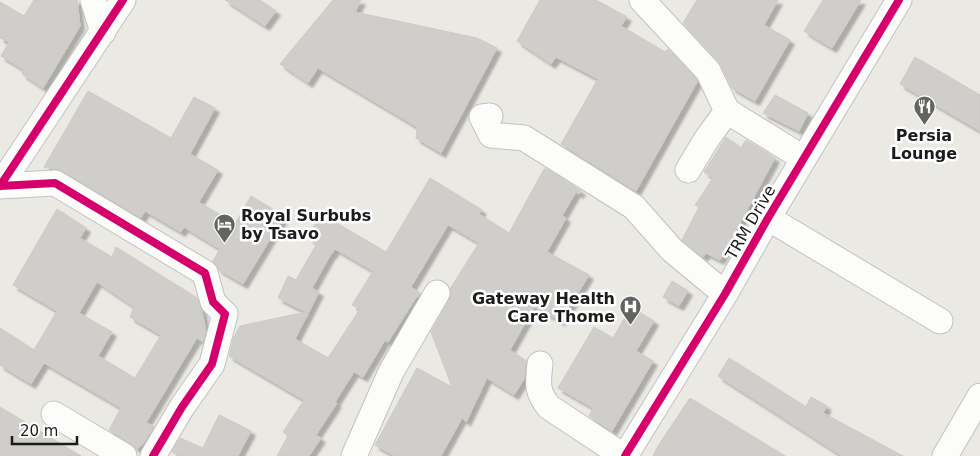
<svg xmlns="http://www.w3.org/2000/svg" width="980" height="456" font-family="'DejaVu Sans',sans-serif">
	<defs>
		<filter id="shadow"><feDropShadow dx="4.5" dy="4.5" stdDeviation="1" flood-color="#0004"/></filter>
	</defs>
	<rect width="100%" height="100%" fill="#eae9e4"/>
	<path fill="#d0cecb" stroke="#cdcac5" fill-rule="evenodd" filter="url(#shadow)" d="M34 0H77L80 26 43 88 22 74 24 70 1 56 9 42 0 38V2L24 16Z
		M225 0H260L276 11 265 26Z
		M333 0H361L355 12 477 38 497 48 441 153 416 138 417 127 318 68 308 83 280 64Z
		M540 0H596L627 17 621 26 665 52 668 49 696 79 697 82 636 191 561 144 598 79 556 57 551 64 517 41Z
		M697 0H778L764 25 790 40 755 101 732 88 719 61 683 23Z
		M823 0H861L832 48 804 31Z
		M915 57 980 95V131L900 84Z
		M88 91 171 138 194 97 215 108 190 154 218 170 199 202 235 224 251 196 284 216 243 284 219 270 213 261 220 249 184 227 181 232 145 211 141 218 62 171 44 167Z
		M775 95 808 113 799 131 763 113Z
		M726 137 741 148 746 140 775 158 720 260 706 253 703 257 682 240 699 207 695 205 713 178 704 172Z
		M544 169H547L581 191 579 194 576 192 562 216 566 218 547 252 589 275 561 321 534 307 510 350 526 361 524 379 514 395 487 378 466 422 462 418 441 456H395L375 445 417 368 452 387 431 332 449 300 451 294 450 289 479 243 448 225 411 287 420 293 417 298V296L388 342 385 340 363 377 354 372 335 402 337 403 316 435 321 438 309 456H277L288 436 283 432 304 400 229 356 234 337 240 326 306 312 278 298 288 276 296 280 316 245 313 244 315 241 308 236 321 214 386 252 430 178 482 210 479 214 509 233ZM335 249 373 271 352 305 360 309 328 358 295 339 319 292 312 288 331 254H332Z
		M57 209 86 228 80 238 112 257 116 247 197 298 202 311 206 332 203 342 197 338 180 366 146 423 154 426 144 443 137 449 131 444 109 430 121 408 44 363 31 384 0 365V328L34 350 57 311 13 285ZM97 282 134 307 130 317 161 335 135 378 98 356 112 332 79 313Z
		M672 281 688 291 679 306 663 297Z
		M631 307 654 321 636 351 653 361 612 431 589 416 593 408 558 388 594 327 613 338Z
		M729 358 806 407 811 397 827 406 823 413 903 456H842L718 376Z
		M690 398 785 456H653L658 446Z
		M0 407 81 456H0Z
		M219 415 251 431 238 456H181L172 452 180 438 203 448Z"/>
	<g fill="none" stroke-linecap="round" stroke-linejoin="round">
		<defs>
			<path id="minor" d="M93 0 103 32
				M642 0 708 71 727 111 803 158
				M490 116 482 117 491 135 524 138 634 207 672 250 725 294
				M688 170 706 140 727 111
				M0 186 55 183 205 273 213 302 225 314 212 364 182 407 153 456
				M0 186 123 0
				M768 218 940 321
				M540 364C538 383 536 391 549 407L623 456
				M54 414 124 456
				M354 456 391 372 437 293
				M625 456 725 294 768 218 899 0
				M945 456 980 396"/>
		</defs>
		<use href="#minor" stroke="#c2c2c0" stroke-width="27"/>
		<use href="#minor" stroke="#fcfcfb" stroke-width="25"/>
		<defs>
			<path id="cycleway" d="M0 186 55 183 205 273 213 302 225 314 212 364 182 407 153 456
				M0 186 123 0
				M625 456 725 294 768 218 899 0"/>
		</defs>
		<use href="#cycleway" stroke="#fff" stroke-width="11"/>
		<use href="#cycleway" stroke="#d6006c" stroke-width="8"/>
	</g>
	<defs>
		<symbol id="restaurant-pin" viewBox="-11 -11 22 30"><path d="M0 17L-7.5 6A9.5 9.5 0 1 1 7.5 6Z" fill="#636361" stroke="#fff"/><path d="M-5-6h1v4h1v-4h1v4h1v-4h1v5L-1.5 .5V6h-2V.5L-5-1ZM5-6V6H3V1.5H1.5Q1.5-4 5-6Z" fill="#fff"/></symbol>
		<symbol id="hotel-pin" viewBox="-11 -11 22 30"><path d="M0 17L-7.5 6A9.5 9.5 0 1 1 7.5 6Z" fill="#636361" stroke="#fff"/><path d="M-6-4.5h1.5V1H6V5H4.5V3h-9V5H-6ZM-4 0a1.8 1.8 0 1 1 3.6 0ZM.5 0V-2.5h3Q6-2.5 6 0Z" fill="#fff"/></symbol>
		<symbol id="hospital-pin" viewBox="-11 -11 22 30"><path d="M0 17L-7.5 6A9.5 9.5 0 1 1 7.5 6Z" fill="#636361" stroke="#fff"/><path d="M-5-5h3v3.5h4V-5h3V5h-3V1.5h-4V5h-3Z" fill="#fff"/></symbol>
	</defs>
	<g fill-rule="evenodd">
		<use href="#restaurant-pin" x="912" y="94" width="25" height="34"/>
		<use href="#hotel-pin" x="212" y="212" width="25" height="34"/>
		<use href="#hospital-pin" x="618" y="294" width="25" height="34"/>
	</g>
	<g text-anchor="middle" stroke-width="5" stroke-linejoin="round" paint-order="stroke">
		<g font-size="16" font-weight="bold" fill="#1b1b1b" stroke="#fff">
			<text x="924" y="141">Persia<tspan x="924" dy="18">Lounge</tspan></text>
			<text x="241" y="221" text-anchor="start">Royal Surbubs<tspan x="241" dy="18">by Tsavo</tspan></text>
			<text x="615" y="304" text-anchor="end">Gateway Health<tspan x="615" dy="18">Care Thome</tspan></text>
		</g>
		<g font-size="16" fill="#1b1b1b" stroke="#fff">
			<text transform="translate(750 222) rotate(-60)" y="6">TRM Drive</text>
		</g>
	</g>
	<path d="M12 436v8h65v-8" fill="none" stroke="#1b1b1b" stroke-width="2.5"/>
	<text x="20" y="436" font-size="15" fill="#1b1b1b" stroke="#ffffff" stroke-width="4" paint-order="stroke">20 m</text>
</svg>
